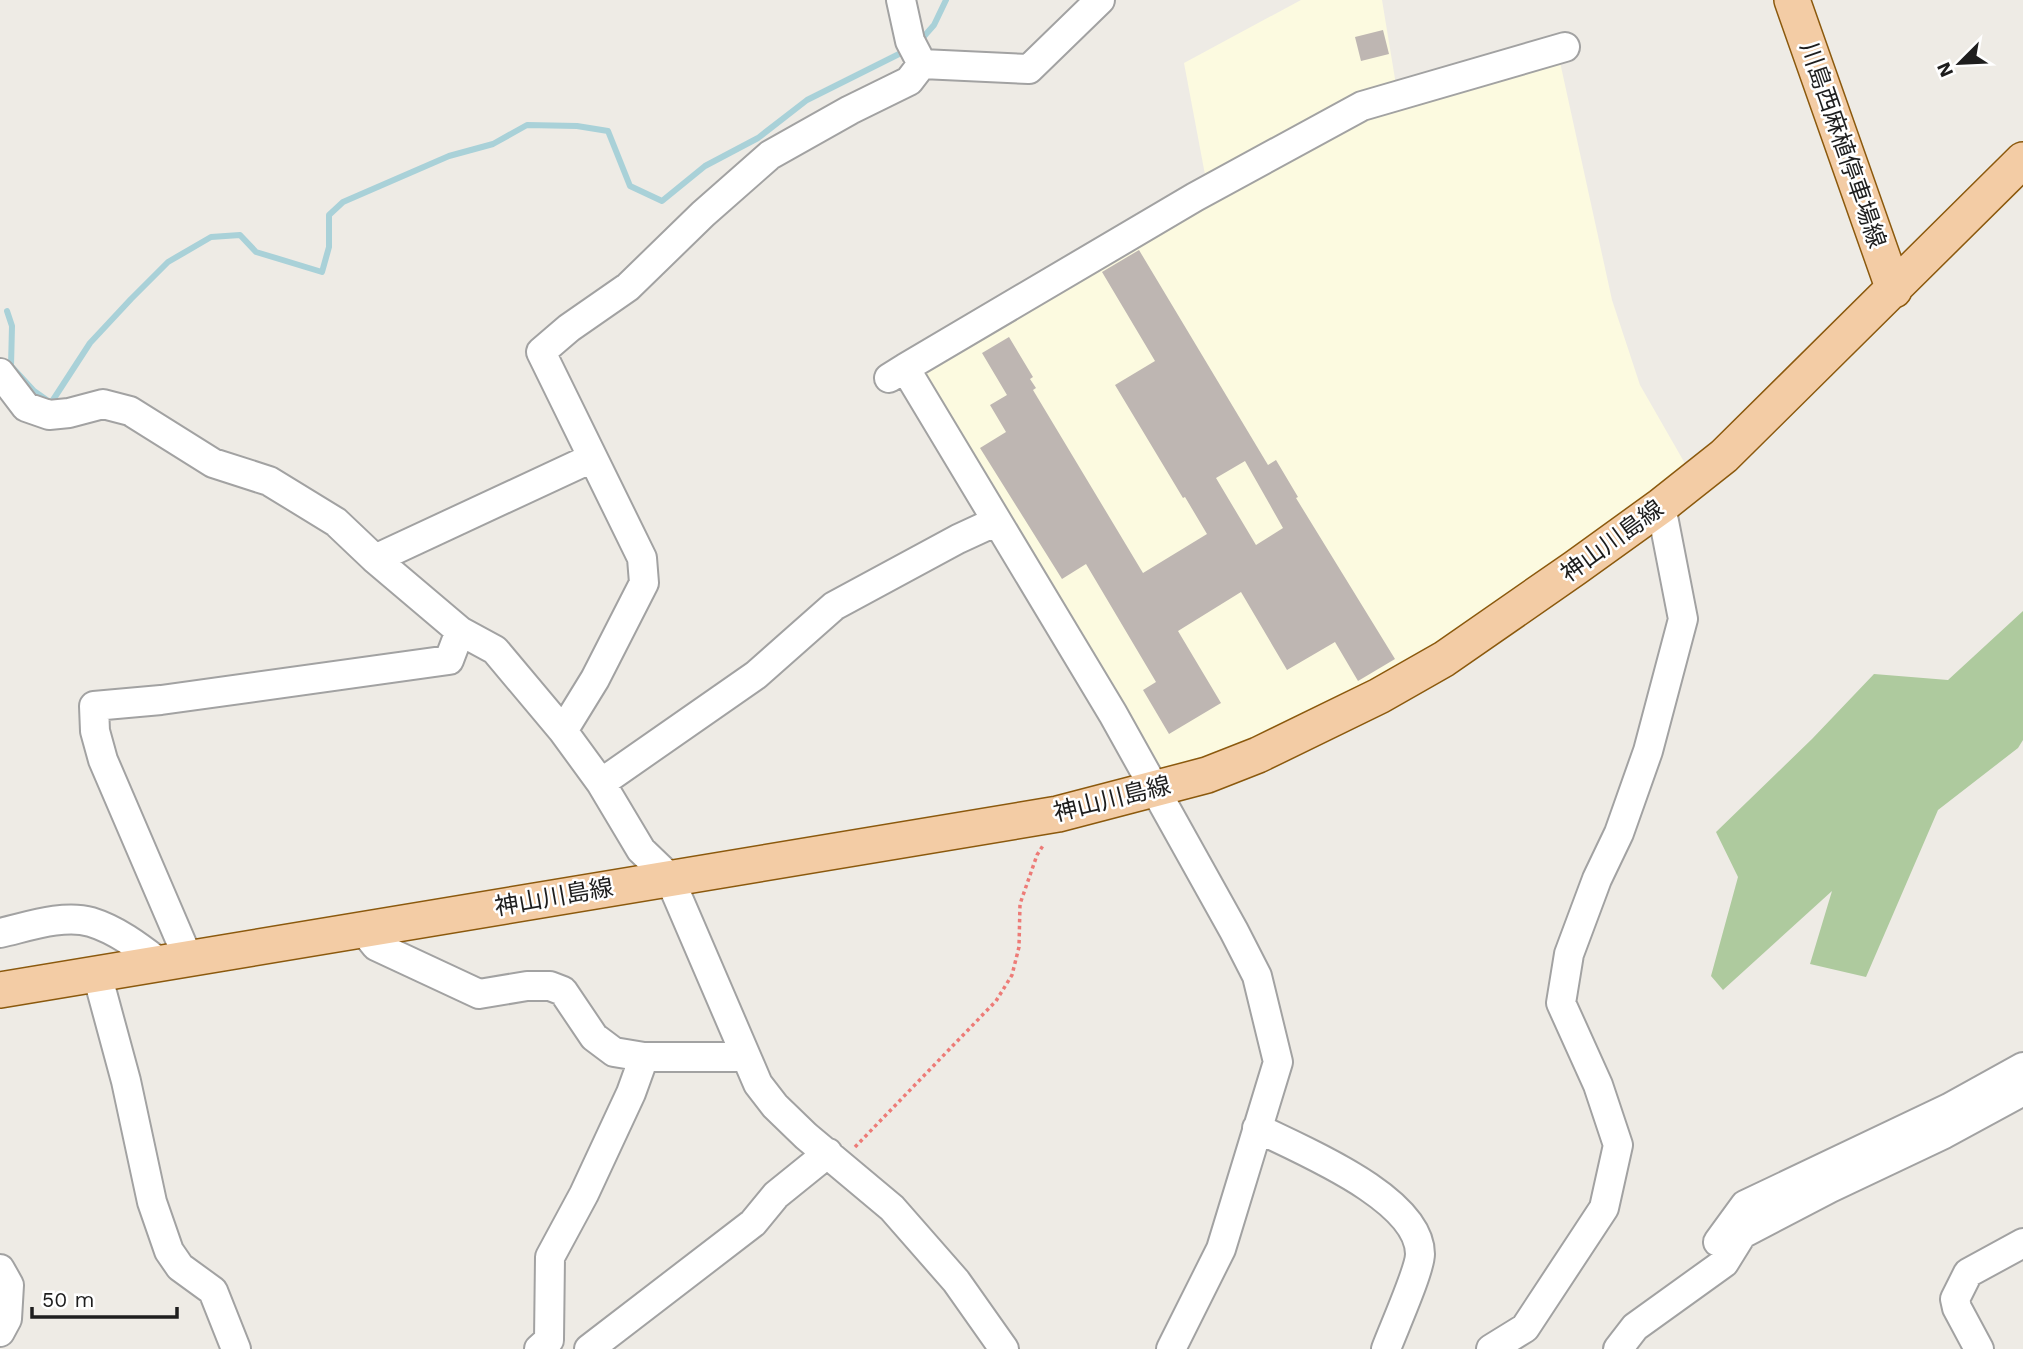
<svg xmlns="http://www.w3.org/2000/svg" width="2023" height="1349" font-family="'Work Sans','Noto Sans JP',sans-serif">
	<rect width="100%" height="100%" fill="#eeebe5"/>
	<path fill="#fcfae0" d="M1301 0H1382L1396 85 1206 180 1184 63Z
		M1560 62 1612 300 1640 385 1687 467 1441 646 1297 722 1161 775 925 382 923 368 1369 113Z"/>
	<path fill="#aeca9e" d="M2023 611V740L2018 748 1938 810 1866 977 1810 964 1832 891 1723 990 1711 976 1738 877 1716 832 1812 739 1874 674 1948 680Z"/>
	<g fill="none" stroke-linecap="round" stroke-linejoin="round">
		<path stroke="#a9d1d8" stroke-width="6" d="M919 42 934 25 946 0
			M7 311 12 326 11 366 34 391 51 403 90 343 131 299 168 262 211 237 240 235 256 252 322 272 329 247V215L343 202 449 156 493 144 527 125 577 126 608 131 630 186 662 201 705 166 758 138 807 100 907 50"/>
	</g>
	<path fill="#beb6b2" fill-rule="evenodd" d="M1383 30 1389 54 1361 61 1355 37Z
		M1139 250 1268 465 1276 460 1298 497 1296 498 1395 659 1358 681 1335 642 1287 670 1241 592 1178 631 1221 703 1169 734 1143 690 1156 682 1086 564 1062 579 980 448 1006 432 990 405 1007 395 982 353 1009 337 1033 377 1030 379 1036 388 1033 390 1143 573 1207 534 1185 497 1183 498 1115 385 1155 361 1102 272ZM1245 461 1283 528 1256 545 1216 478Z"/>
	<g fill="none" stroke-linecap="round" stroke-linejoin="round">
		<defs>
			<path id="minor" d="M901 0 910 41 922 64
				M922 64 1029 69 1100 0
				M905 368 1195 197 1362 106 1565 47
				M0 373 26 407 49 415 69 413 103 404 130 411 213 463 269 481 336 522 375 559 460 631 495 650 563 731 601 783 641 850 669 877 758 1084 775 1106 806 1136 892 1208 956 1281 1004 1349
				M889 378 905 368 1113 714 1234 931 1257 976 1278 1062 1221 1249 1171 1349
				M375 559 592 458
				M563 731 595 679 644 583 642 558 541 352 569 328 628 287 703 214 770 155 850 110 909 81 922 64
				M601 783 756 675 834 606 958 539 997 521
				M363 930 376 946 479 994 527 986H550L563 991 594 1037 614 1052 644 1057H746
				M0 933C27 927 63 914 91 922 117 930 139 947 160 963
				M188 958 103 760 95 731 94 706 161 700 449 660 460 631
				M97 974 126 1081 152 1202 169 1251 180 1267 213 1291 236 1349
				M1257 1128C1301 1150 1420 1198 1420 1254 1420 1270 1393 1330 1386 1349
				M1718 1242 1745 1205 1949 1108 2023 1067
				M0 1269 9 1285 7 1319 0 1332
				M539 1349 549 1340 550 1257 584 1194 631 1093 644 1057
				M589 1349 753 1223 776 1195 828 1153
				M1491 1349 1525 1328 1604 1208 1618 1145 1598 1085 1561 1003 1569 954 1597 879 1619 833 1648 751 1683 619 1661 506
				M1618 1349 1635 1327 1724 1263 1742 1234 1830 1188 1944 1134 2023 1091
				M1979 1349 1957 1308 1955 1299 1968 1273 2023 1243"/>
			<path id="major" d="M1792 0 1894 290
				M0 990 1058 814 1207 775 1258 755 1379 696 1444 659 1575 568 1661 506 1724 456 2023 160"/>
		</defs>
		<use href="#minor" stroke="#a2a2a2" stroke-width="32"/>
		<use href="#major" stroke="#8b590d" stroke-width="38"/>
		<path stroke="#ed7b77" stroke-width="3.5" stroke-dasharray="3.5 3.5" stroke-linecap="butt" d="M855 1147 996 1001 1012 975 1019 947 1020 904 1037 855 1044 844"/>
		<use href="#minor" stroke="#fff" stroke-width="28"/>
		<use href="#major" stroke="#f3cca5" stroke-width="35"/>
	</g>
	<g text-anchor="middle" stroke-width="5" stroke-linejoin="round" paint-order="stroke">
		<g font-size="24" fill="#1e1e1e" stroke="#fff">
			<text transform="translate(1843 145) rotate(71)" y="8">川島西麻植停車場線</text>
			<text transform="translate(1612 541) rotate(-36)" y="8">神山川島線</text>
			<text transform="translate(1112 799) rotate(-14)" y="8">神山川島線</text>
			<text transform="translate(554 897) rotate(-10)" y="8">神山川島線</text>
		</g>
	</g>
	<g transform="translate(1960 63) rotate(246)" stroke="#ffffff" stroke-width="5" paint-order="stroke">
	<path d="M0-5L12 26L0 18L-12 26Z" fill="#1e1e1e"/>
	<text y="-10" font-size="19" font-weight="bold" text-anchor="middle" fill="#1e1e1e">N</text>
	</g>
	<path d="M32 1307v10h145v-10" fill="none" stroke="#1e1e1e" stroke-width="3.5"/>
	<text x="42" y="1307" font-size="21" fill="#1e1e1e" stroke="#ffffff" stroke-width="5" paint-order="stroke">50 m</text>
</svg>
